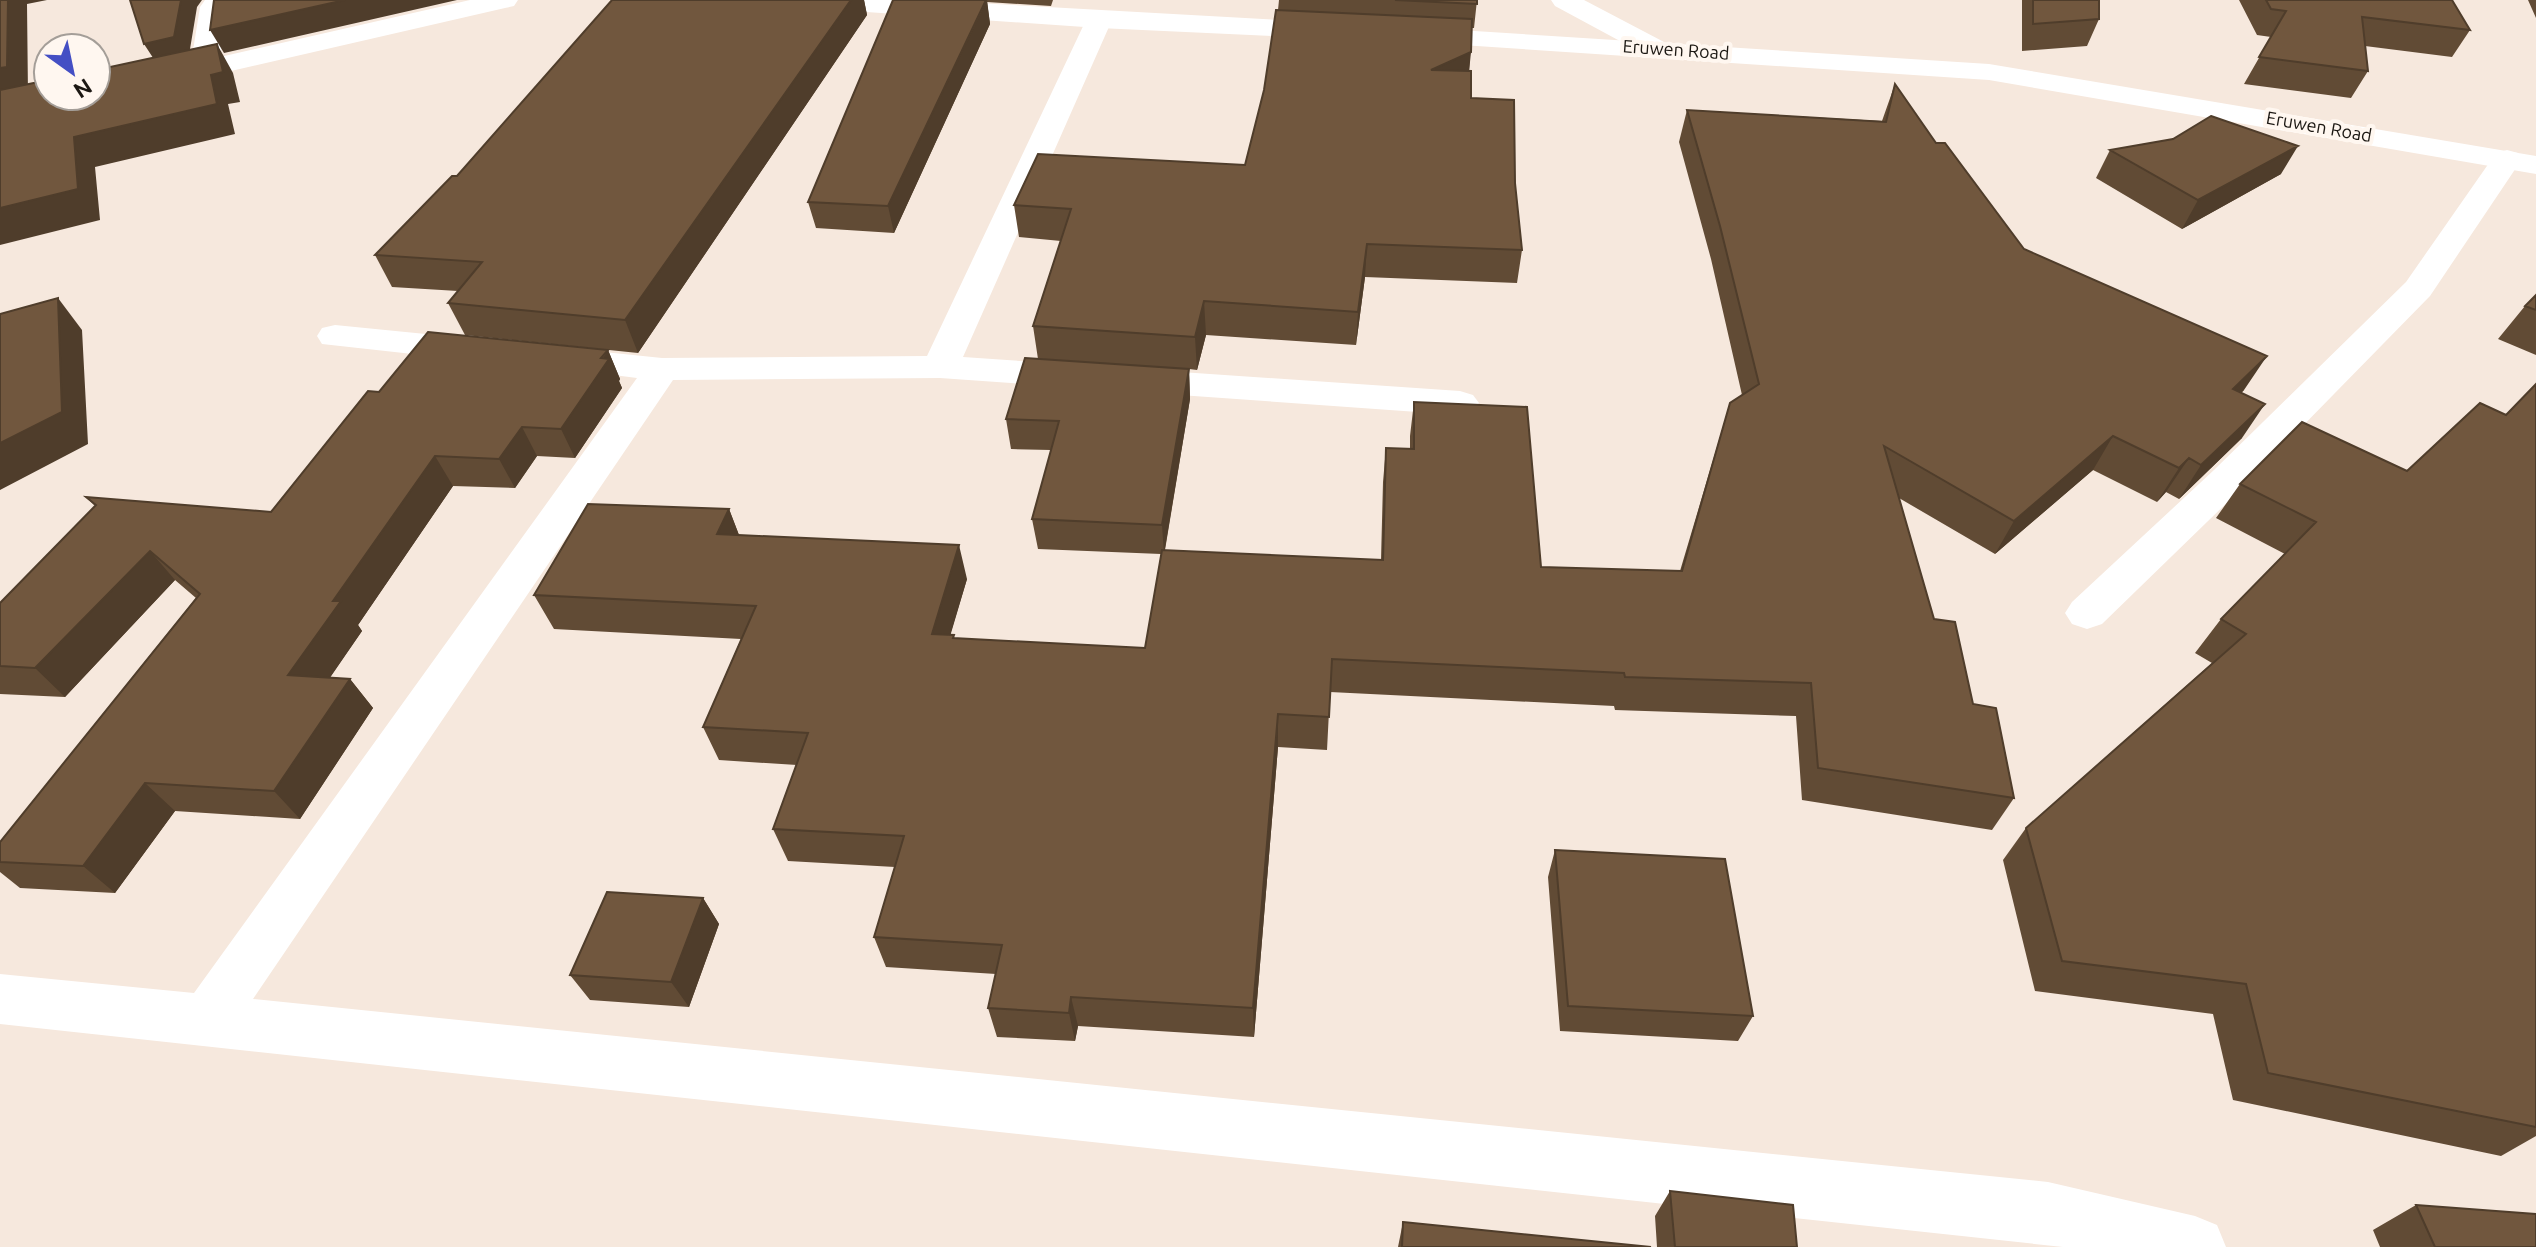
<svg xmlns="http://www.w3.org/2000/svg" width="2536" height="1247" font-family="Ubuntu,sans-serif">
	<rect width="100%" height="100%" fill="#f6e8dd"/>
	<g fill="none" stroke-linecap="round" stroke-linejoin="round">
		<path fill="#fff" fill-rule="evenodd" d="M205 0H232L226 8 220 57 470 0H518L514 6 505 8 96 102 86 99 84 96H96V84L191 63 200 7Z
			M1551 0H1584L1664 42 1668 48 1664 54 1654 56 1644 54 1555 6Z
			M1099 12 1108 14 1112 20 963 357 1460 391 1473 395 1479 403 1473 411 1460 415 940 378 673 380 253 999 2048 1182 2195 1216 2217 1225 2226 1247H2063L0 1024V974L194 993 637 378 543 366 538 358 543 350 556 347 662 358 927 356 1086 20 1090 14Z
			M2507 150 2518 153 2522 159 2430 296 2242 488 2102 624 2087 629 2072 624 2065 613 2072 602 2214 470 2406 282 2496 153Z
			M335 325 476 339 489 342 494 350 489 358 476 361 322 344 317 336 322 328Z"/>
		<path fill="#fff" fill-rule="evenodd" d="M796 0H923L1334 23 1344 25 1347 31 1344 37 1334 39 1099 28 809 8 800 6Z
			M1411 27 1989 64 2536 156V174L1989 80 1401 41 1397 35 1401 29Z"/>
	</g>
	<path fill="#614b35" d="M612 0H864L867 15 638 353 465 335 448 303 458 291 392 287 375 255 457 176Z
		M893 0H1053L1051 6 987 2 990 24 894 233 816 228 808 202Z
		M1279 0H1477L1474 28H1472L1469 71 1471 98 1515 183 1522 250 1517 283 1365 277 1356 345 1206 335 1197 370 1189 369 1190 399 1165 550 1381 560 1383 482 1386 448 1410 449V436L1414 402 1541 567 1680 571 1730 403 1742 395 1711 259 1679 142 1687 110 1882 121 1895 84 1936 143 2024 249 2244 390 2241 393 2242 438 2179 499 2166 492 2157 502 2093 470 1995 554 1899 498 1934 619 2014 798 1992 830 1802 800 1796 716 1615 710 1614 706 1330 692 1327 750 1278 747 1254 1037 1078 1026 1075 1041 997 1037 988 1008 996 974 886 967 874 937 895 867 788 861 773 829 797 765 719 760 703 727 741 639 554 629 534 595 729 509 739 535 967 579 950 635 955 638 1145 648 1161 554 1038 549 1032 519 1051 450 1011 449 1006 419 1038 359 1033 326 1061 241 1019 237 1014 205 1245 165 1264 90 1278 10Z
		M2022 0H2099V19L2087 46 2022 51Z
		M2239 0H2452L2470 30 2452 57 2365 46 2368 71 2351 98 2244 84 2271 37 2257 35Z
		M2528 0H2536V18Z
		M2110 150 2281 174 2182 229 2096 178Z
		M2536 295V355L2498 339 2525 306Z
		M608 350 620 379 619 381 622 388 575 458 537 456 515 488 453 486 358 625 362 631 330 677 350 679 373 708 300 819 175 811 115 893 20 888 0 872V842L196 598 175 580 65 697 0 694V603L95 506 86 497 271 512 379 392Z
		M2536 384V1136L2501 1156 2233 1100 2213 1014 2035 991 2003 860 2026 828 2212 663 2195 653 2221 619 2285 554 2216 518 2240 484 2407 471 2506 415Z
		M1555 850 1753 1016 1738 1041 1560 1031 1548 877Z
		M703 898 719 924 689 1007 590 1000 570 975Z
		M1670 1191 1797 1247H1657L1655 1216Z
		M2416 1205 2536 1247H2380L2373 1230Z
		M1403 1222 1651 1247H1398Z"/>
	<path fill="#4f3d2b" d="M8 0H47L27 4 28 96 0 103V68Z
		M181 0H202L197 7 188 61 159 67 144 44Z
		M345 0H457L224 53 210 30Z
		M851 0H864L867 15 638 353 625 320Z
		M987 0 990 24 894 233 888 206Z
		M217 44 233 73 240 102 228 104 235 134 95 167 100 220 0 245V208L74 137 211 75Z
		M1471 52 1468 82 1431 70Z
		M2298 146 2281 174 2182 229 2198 200Z
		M1367 244 1365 277 1356 345 1358 312Z
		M58 298 82 330 88 444 0 490V443Z
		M1204 301 1206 335 1197 370 1195 337Z
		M608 350 620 379 619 381 622 388 575 458 561 429Z
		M2267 356 2244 390 2211 423 2233 389Z
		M1189 369 1190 399 1164 554 1162 525Z
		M2265 404 2242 438 2179 499 2201 465Z
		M522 427 537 456 515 488 499 459Z
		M2113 436 2093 470 1995 554 2014 521Z
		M435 456 453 486 358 625 362 631 312 704 288 675 333 601Z
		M2189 458 2166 492 2157 502 2179 468Z
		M729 509 742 543 717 534Z
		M959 545 967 579 941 667 932 634Z
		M150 551 175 580 65 697 35 668Z
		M350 679 373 708 300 819 274 791Z
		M1278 714V747L1254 1037 1253 1008Z
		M145 783 175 811 115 893 83 866Z
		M703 898 719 924 689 1007 671 982Z
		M1071 997 1078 1026 1075 1041 1069 1013Z"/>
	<path fill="#71573e" stroke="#4f3d2b" stroke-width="2" d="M0 0H8L7 67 0 68Z
		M130 0H181L174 37 144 44Z
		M214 0H345L210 30Z
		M612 0H851L625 320 448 303 482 262 375 255 452 176H457Z
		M893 0H986L888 206 808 202Z
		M1395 0H1477V4Z
		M2033 0H2099V19L2033 24Z
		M2266 0H2452L2470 30 2362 17 2368 71 2259 57 2286 11 2271 9Z
		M1276 10 1472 19 1471 52 1431 70 1471 71V98L1514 100 1515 183 1522 250 1367 244 1358 312 1204 301 1195 337 1033 326 1071 209 1014 205 1038 154 1245 165 1264 90Z
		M217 44 223 72 211 75 217 104 74 137 78 189 0 208V90L48 80V96H96V70Z
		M1895 84 1936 143H1945L2024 249 2267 356 2233 389 2265 404 2201 465 2189 458 2179 468 2113 436 2014 521 1884 446 1934 619 1955 622 1973 704 1996 708 2014 798 1818 768 1811 683 1625 677 1624 673 1332 659 1329 717 1278 714 1253 1008 1071 997 1069 1013 988 1008 1002 945 874 937 904 836 773 829 808 733 703 727 756 606 534 595 588 504 729 509 717 534 959 545 932 634 954 635 953 638 1145 648 1162 550 1383 560 1386 448 1414 449V402L1527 407 1541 567 1682 571 1730 403 1759 384 1720 226 1687 110 1886 122Z
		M2211 116 2298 146 2198 200 2110 150 2173 139Z
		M2536 295V310L2525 306Z
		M58 298 62 412 0 443V314Z
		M428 332 608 350 601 358 609 359 561 429 522 427 499 459 435 456 333 601H341L288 675 350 679 274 791 145 783 83 866 0 862V842L200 594 150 551 35 668 0 666V603L96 505 86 497 271 512 368 391 379 392Z
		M1025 358 1189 369 1162 525 1032 519 1059 421 1006 419Z
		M2536 384V1127L2268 1073 2246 984 2062 961 2026 828 2246 634 2221 619 2316 522 2240 484 2302 422 2407 471 2480 403 2506 415Z
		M1555 850 1725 859 1753 1016 1568 1006Z
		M607 892 703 898 671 982 570 975Z
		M1670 1191 1793 1205 1797 1247H1675Z
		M2416 1205 2536 1214V1247H2435Z
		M1403 1222 1651 1247H1402Z"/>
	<g text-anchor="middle" stroke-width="8" stroke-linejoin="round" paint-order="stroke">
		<g font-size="18" fill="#1c1813" stroke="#fff7f0">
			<text transform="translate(1676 50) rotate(4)" y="6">Eruwen Road</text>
			<text transform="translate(2319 127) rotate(10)" y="6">Eruwen Road</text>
		</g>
	</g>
	<g transform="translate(72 72) rotate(147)"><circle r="38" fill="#fff7f0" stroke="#a49e98" stroke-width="2"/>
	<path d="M0-6L14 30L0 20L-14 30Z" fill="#444fc4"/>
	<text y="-12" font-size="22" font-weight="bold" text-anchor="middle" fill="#1c1813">N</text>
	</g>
</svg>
